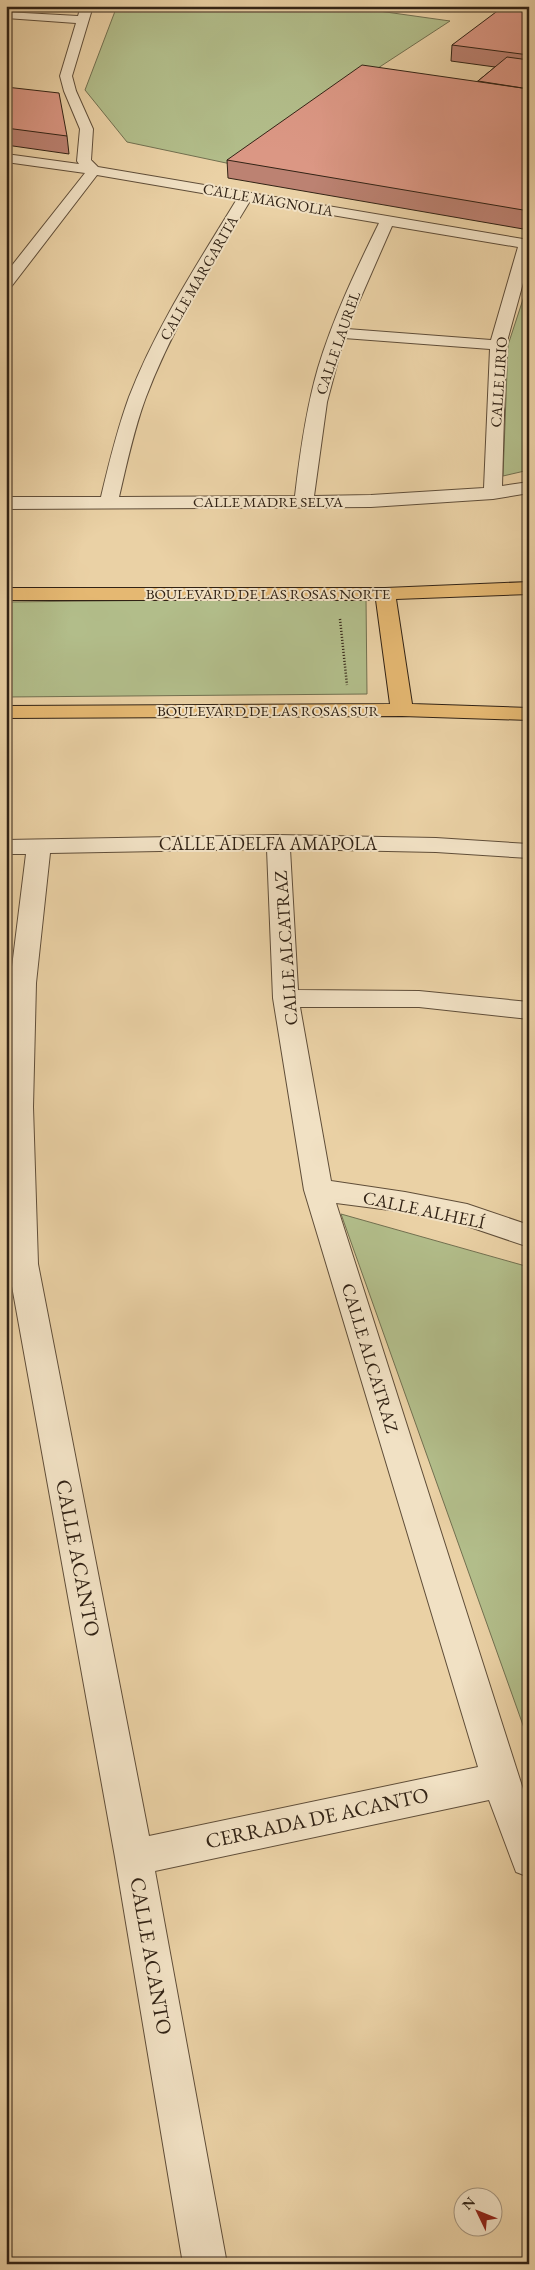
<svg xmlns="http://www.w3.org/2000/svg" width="535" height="2270" font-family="'EB Garamond',serif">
	<rect width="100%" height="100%" fill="#ead1a5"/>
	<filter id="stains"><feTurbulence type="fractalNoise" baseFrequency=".004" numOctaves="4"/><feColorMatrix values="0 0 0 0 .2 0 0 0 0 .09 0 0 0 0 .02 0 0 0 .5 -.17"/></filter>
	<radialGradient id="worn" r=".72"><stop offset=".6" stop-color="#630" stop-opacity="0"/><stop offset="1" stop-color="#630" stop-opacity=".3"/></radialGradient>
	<path fill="#b2bd8a" stroke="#727050" d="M117 6H343L450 21 231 164 127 142 85 90Z
		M529 281V470L503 476 508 345Z
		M366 598 367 694 6 697V602Z
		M341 1214 529 1267V1742Z"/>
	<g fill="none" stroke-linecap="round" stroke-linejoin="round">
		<defs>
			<path id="minor" d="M81 6H93L72 76 76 91 93 129 91 160 98 167 529 240V261L506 345 502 486 529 482V493L493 499 371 507 6 509V497H101C109 463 117 430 129 397 156 327 198 263 237 199L97 175 11 287 6 289V273L85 173 6 162V154L79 164 77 161 80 129 64 91 60 76 76 23 6 18V12L78 16ZM250 201 379 223C356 270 333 318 318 368 306 409 300 453 295 496L119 497C127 463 134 429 146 397 172 328 212 264 250 201ZM392 226 518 247 491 340 347 329ZM344 338 490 349 484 488 371 495 314 496 327 402Z
				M278 835 436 838 529 844V858L436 852 290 849 298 990 419 991 529 1002V1019L419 1007H300L331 1181 405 1192 467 1204 529 1225V1247L464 1225 405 1212 336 1203 529 1808V1877L516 1872 489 1800 155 1871 227 2264H183L115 1857 8 1264 6 1087 10 983 26 854H6V840ZM267 849 273 998 304 1190 478 1767 149 1836 38 1264 33 1107 36 983 50 853Z"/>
			<path id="major" d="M529 582V594L396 599 412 704 529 708V720L402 716 6 718V706L390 704 376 600H6V588H385Z"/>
		</defs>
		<use href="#minor" stroke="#604e39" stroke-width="2"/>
		<use href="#major" stroke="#322315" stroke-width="2"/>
		<path stroke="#322315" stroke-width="2.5" stroke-dasharray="1 2" stroke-linecap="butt" d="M340 619 347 685"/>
		<use href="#minor" fill="#f1e1c4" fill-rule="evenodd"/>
		<use href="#major" fill="#e5b872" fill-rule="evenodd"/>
	</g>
	<path fill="#bc8272" stroke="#322315" d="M529 6V230L228 178 227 160 478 81 495 67 451 61 452 45Z
		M6 87 67 136 69 154 6 145Z"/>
	<path fill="#db9784" stroke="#322315" d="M504 6H529V55L452 45Z
		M507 57 529 60V89L478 81Z
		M362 65 529 89V211L227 160Z
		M6 87 59 93 67 136 6 128Z"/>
	<g text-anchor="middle" stroke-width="4" stroke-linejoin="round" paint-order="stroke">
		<g font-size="15" fill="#322315" stroke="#f1e1c4">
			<text transform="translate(268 200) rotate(10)" y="5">CALLE MAGNOLIA</text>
			<text transform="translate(199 278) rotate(-60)" y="5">CALLE MARGARITA</text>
			<text transform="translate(338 343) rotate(-71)" y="5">CALLE LAUREL</text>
			<text transform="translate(499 382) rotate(-86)" y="5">CALLE LIRIO</text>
			<text x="268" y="507">CALLE MADRE SELVA</text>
			<text x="268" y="599">BOULEVARD DE LAS ROSAS NORTE</text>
			<text x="268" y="716">BOULEVARD DE LAS ROSAS SUR</text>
		</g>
		<g font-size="18" fill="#322315" stroke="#f1e1c4">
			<text x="268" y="850">CALLE ADELFA AMAPOLA</text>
			<text transform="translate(286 948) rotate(-94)" y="6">CALLE ALCATRAZ</text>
			<text transform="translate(424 1210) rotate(12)" y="6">CALLE ALHELÍ</text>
			<text transform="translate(370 1358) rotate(73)" y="6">CALLE ALCATRAZ</text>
		</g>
		<g font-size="21" fill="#322315" stroke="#f1e1c4">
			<text transform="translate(78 1558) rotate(79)" y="7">CALLE ACANTO</text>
			<text transform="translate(317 1818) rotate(-12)" y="7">CERRADA DE ACANTO</text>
			<text transform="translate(151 1956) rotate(80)" y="7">CALLE ACANTO</text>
		</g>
	</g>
	<rect width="535" height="2270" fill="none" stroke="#ead1a5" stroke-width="25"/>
	<rect x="8" y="8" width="520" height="2255" fill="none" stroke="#322315" stroke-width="2.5"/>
	<rect x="12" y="12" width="510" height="2245" fill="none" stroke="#322315"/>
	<g transform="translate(478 2212) rotate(313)"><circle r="24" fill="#f1e1c4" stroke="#a5957e"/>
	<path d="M0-4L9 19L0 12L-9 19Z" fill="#8f2418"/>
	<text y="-8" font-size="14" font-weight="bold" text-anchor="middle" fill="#322315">N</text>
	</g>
	<rect width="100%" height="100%" filter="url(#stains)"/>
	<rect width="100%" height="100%" fill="url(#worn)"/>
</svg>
